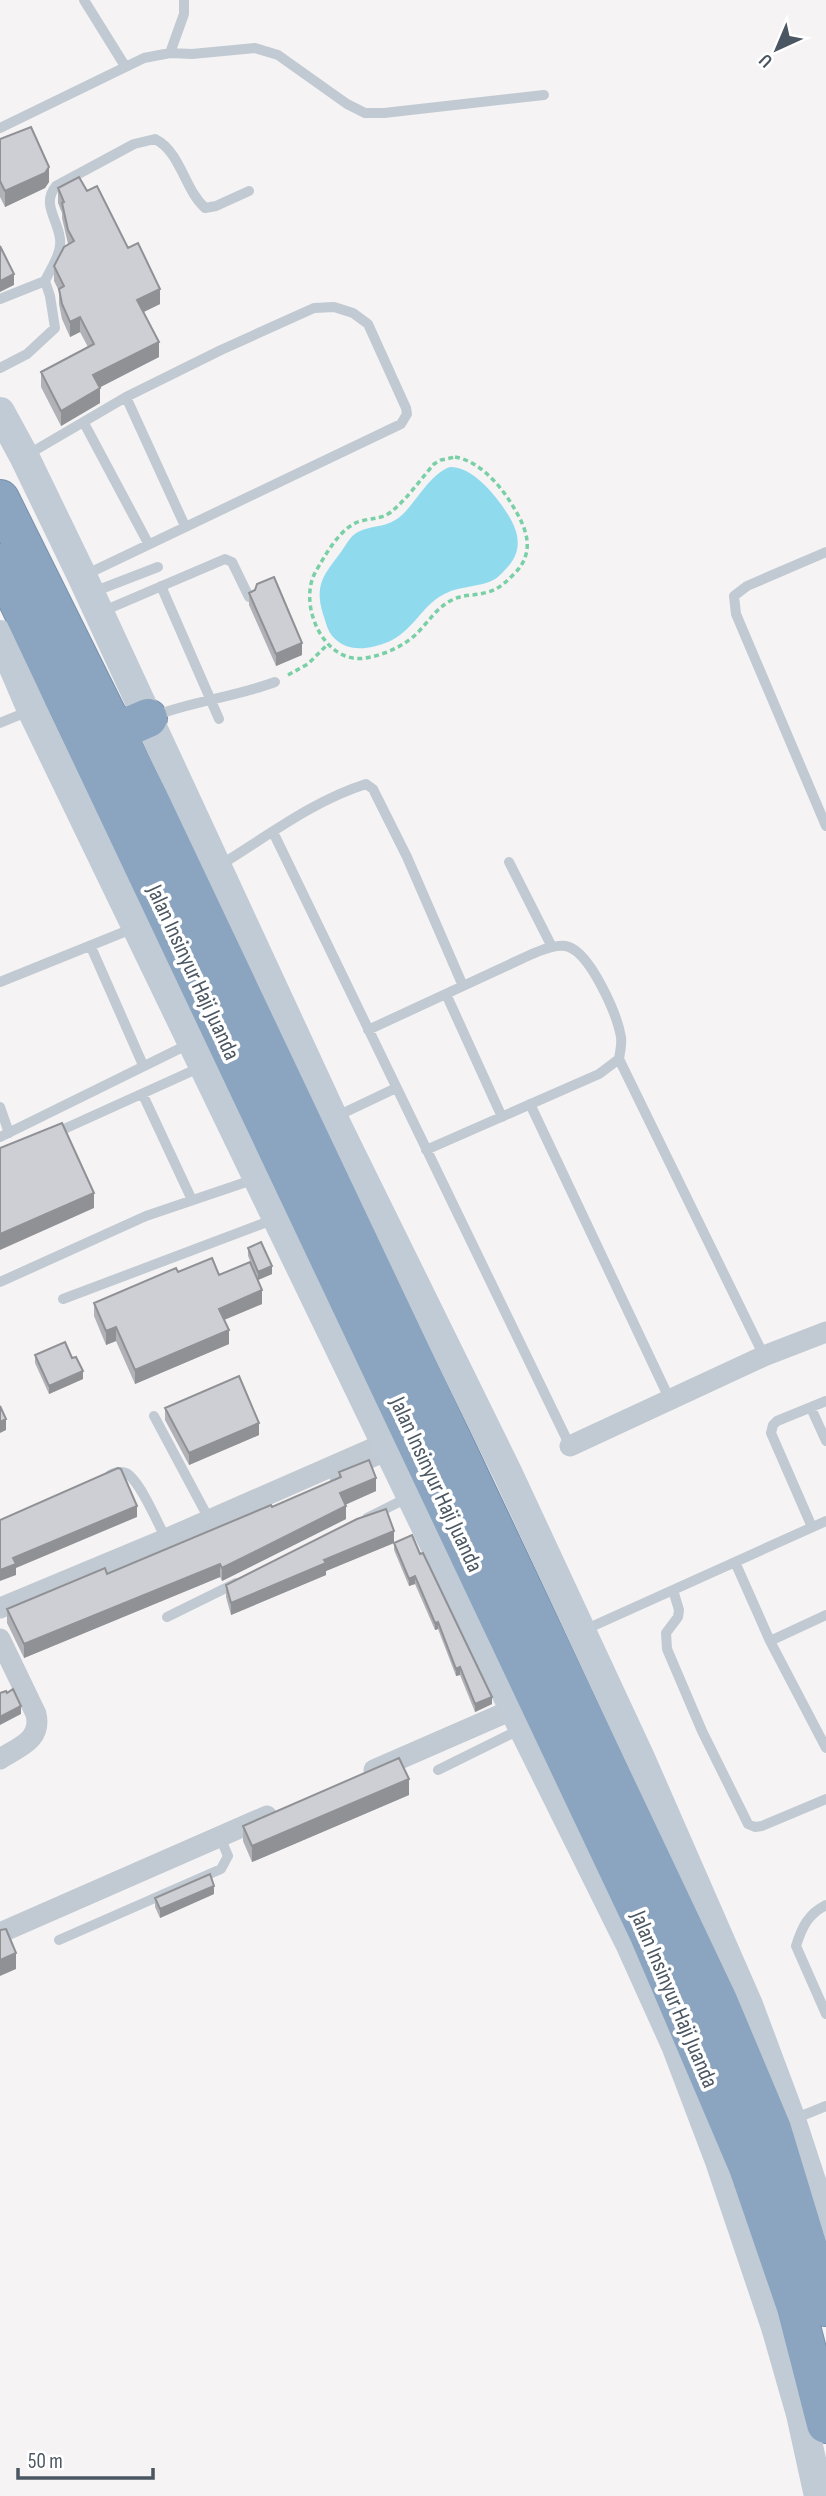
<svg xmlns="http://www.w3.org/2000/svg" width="826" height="2496" font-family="'Sofia Sans Condensed',sans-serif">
	<rect width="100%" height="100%" fill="#f5f3f3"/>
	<path fill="#90daee" d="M450 467C469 467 486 485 497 499 514 521 529 545 506 569 501 574 497 579 489 582 472 588 456 586 439 597 420 610 411 632 388 642 370 649 349 653 334 638 327 631 326 622 323 614 314 584 324 575 341 552 346 545 350 536 358 532 374 524 386 529 402 515 417 501 430 474 450 467Z"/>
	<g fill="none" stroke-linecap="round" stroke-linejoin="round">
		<defs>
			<path id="highway" d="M0 499 149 799 719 2003 772 2129 826 2307
				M0 563 649 1935 748 2167 796 2307 826 2424
				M116 732 148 718"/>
		</defs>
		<use href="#highway" stroke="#7690ad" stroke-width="40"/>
		<path stroke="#7ad0a6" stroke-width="3.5" stroke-dasharray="5 3.5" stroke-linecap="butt" d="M455 457C480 461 502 487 514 508 528 531 535 553 514 574 506 582 499 589 488 592 476 596 463 594 452 600 438 607 431 618 421 629 407 645 387 654 366 658 323 665 297 603 316 571 326 554 341 526 361 521 372 518 382 519 391 512 407 499 420 480 434 464L441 460Z
			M288 675 308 664 327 645"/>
		<path stroke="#c1cad2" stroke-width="10" d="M84 0 125 66
			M170 53 184 14V0
			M0 128 144 58 170 53 192 54 255 48 278 55 347 104 365 113H384L544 95
			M0 299 45 281C51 268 62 253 60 239 58 219 41 204 56 186L134 144 155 139C181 152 184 189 205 208L216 206 249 191
			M0 368 27 354 55 328 50 296 45 281
			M126 397 185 526
			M84 423 148 543
			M27 455 126 397 221 350 314 308 334 307 353 313 368 324 406 408 407 414 401 424 85 575
			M826 552 747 586 734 596 736 614 826 826
			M161 586 219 719
			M93 592 158 567
			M101 612 225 559 232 562 249 597
			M154 716C193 701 235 697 275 682
			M0 723 29 711
			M273 832 570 1446
			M509 862 552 947
			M217 867C265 838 312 801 366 784L373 789 407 857 463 986
			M91 947 143 1065
			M0 982 134 928
			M446 994 502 1117
			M368 1030 532 954C542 950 558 943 569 947 591 955 617 1014 621 1037 622 1044 620 1052 619 1059L764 1356
			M143 1095 192 1200
			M530 1104 670 1400
			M0 1107 9 1133
			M335 1117 396 1088
			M53 1134 201 1067
			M0 1137 189 1044
			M426 1150 599 1074 619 1059
			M0 1282 146 1216 255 1179
			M63 1299 275 1219
			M811 1408 826 1441
			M154 1416 209 1519
			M110 1475C115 1472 120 1471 126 1473 140 1480 158 1524 166 1539
			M335 1479 388 1456
			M367 1518 409 1497
			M812 1527 771 1433 773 1425 777 1421 826 1401
			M735 1562 770 1641 826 1748
			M673 1590 679 1610 678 1617 666 1633 667 1649 702 1731 748 1824 755 1827 762 1826 826 1799
			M167 1617 236 1583
			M582 1631 826 1521
			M770 1641 826 1615
			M438 1770 521 1729
			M826 1905C808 1914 802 1927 796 1946L826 2014
			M59 1940 221 1869 228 1856 220 1837
			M794 2119 826 2106"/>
		<path stroke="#c1cad2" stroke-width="21" d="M570 1446 764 1356 826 1332
			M0 1608 166 1539 385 1443
			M0 1639 36 1714C42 1740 19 1747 0 1759
			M374 1770 514 1709
			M0 1933 267 1816"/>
		<path stroke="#c1cbd6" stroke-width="30" d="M0 412 24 456 82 576 333 1118 508 1474 640 1758 748 2005 791 2120 826 2227
			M0 635 32 710 514 1709 630 1943 676 2045 720 2161 776 2327 801 2414 819 2496"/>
		<use href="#highway" stroke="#8ba5c1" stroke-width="38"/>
	</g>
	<path fill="#b0b2b7" d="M0 139 49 182 45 188 5 207 0 197Z
		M58 188 87 191 128 248 160 304 144 312 159 357 99 387 100 403 61 426 41 387V372L88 347 80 332 70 337 62 319 59 304V291L54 281V266L68 244 62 218V213L58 203Z
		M249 593 302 655 276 666 249 605Z
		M248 1248 272 1274 258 1280 248 1256Z
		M178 1272 219 1275 262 1304 224 1320 229 1344 135 1384 116 1341 106 1345 94 1316V1303Z
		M35 1355 72 1358 83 1379 49 1394 35 1363Z
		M165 1408 259 1435 189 1465 165 1420Z
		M339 1472 376 1491 345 1505 346 1519 222 1581 220 1577 24 1658 7 1623V1609L107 1574 272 1507 339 1478Z
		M394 1543 326 1571V1575L231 1615 226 1597V1585Z
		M394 1543 420 1554 492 1704 475 1712 460 1675 456 1676 438 1629 435 1630 415 1584 409 1586 394 1550Z
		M409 1795 252 1862 243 1841V1826Z
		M214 1894 160 1918 155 1907V1898Z"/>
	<path fill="#909195" d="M49 167V182L45 188 5 207V191Z
		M14 274V285L0 292V281Z
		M160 289V304L137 315V300Z
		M80 317V332L70 337V322Z
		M159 342V357L93 391V375Z
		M100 388V403L61 426V411Z
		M302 643V655L276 666V654Z
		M94 1193V1208L0 1250V1234Z
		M272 1266V1274L258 1280V1272Z
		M262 1290V1304L219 1322V1309Z
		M116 1327V1341L106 1345V1331Z
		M229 1330V1344L135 1384V1370Z
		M83 1371V1379L49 1394V1386Z
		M6 1419V1430L0 1433V1422Z
		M259 1423V1435L189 1465V1453Z
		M376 1478V1491L340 1507V1493Z
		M137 1506V1517L16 1568V1575L0 1581V1570L13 1558Z
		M346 1506V1519L222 1581V1568Z
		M394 1531V1543L326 1571V1575L231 1615V1603L324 1560Z
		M220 1564V1577L24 1658V1644Z
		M415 1576V1584L409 1586V1579Z
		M438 1622V1629L435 1630V1623Z
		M460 1667V1675L456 1676V1669Z
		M492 1697V1704L475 1712V1704Z
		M21 1706V1714L0 1725V1717Z
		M409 1779V1795L252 1862V1846Z
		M214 1886V1894L160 1918V1909Z
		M16 1953V1969L0 1976V1960Z"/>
	<path fill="#cdcfd5" stroke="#909195" stroke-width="2" d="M31 127 49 167 45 173 5 191 0 181V139Z
		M79 177 87 191 97 186 128 248 138 243 160 289 137 300 159 342 93 375 100 388 61 411 41 372 94 344 80 317 70 322 62 304 59 289 64 286 54 266 64 247 74 241 68 230 62 203 64 202 58 188Z
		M0 246 14 274 0 281Z
		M274 577 302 643 276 654 249 593 255 590 257 584Z
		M62 1123 94 1193 0 1234V1148Z
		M261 1242 272 1266 258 1272 248 1248Z
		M212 1258 219 1275 250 1262 262 1290 219 1309 229 1330 135 1370 116 1327 106 1331 94 1303 176 1268 178 1272Z
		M65 1342 72 1358 76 1357 83 1371 49 1386 35 1355Z
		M239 1376 259 1423 189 1453 165 1408Z
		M0 1406 6 1419 0 1422Z
		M369 1460 376 1478 340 1493 346 1506 222 1568 220 1564 24 1644 7 1609 105 1568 107 1574 271 1505 272 1507 341 1477 339 1472Z
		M118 1468 121 1469 137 1506 13 1558 16 1564 0 1570V1520Z
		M386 1509 394 1531 324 1560 326 1563 231 1603 226 1585 357 1519Z
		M412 1535 420 1554 423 1553 492 1697 475 1704 460 1667 456 1669 438 1622 435 1623 415 1576 409 1579 394 1543Z
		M13 1689 21 1706 0 1717V1693L6 1691 7 1693Z
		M399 1758 409 1779 252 1846 243 1826Z
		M210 1874 214 1886 160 1909 155 1898Z
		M6 1929 16 1953 0 1960V1930Z"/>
	<g text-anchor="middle" stroke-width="7" stroke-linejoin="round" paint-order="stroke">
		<g font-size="23" fill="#4a5661" stroke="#fff">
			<text transform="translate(194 972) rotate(65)" y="8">Jalan Insinyur Haji Juanda</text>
			<text transform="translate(437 1484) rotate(65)" y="8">Jalan Insinyur Haji Juanda</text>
			<text transform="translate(675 1999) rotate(67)" y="8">Jalan Insinyur Haji Juanda</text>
		</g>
	</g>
	<g transform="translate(777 49) rotate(224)" stroke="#ffffff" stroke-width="5" paint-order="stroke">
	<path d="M0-5L12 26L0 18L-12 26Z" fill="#4a5661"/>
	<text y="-10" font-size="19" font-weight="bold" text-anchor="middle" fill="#4a5661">U</text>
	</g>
	<path d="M18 2468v10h135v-10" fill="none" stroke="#4a5661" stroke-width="3.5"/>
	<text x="28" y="2468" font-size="21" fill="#4a5661" stroke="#ffffff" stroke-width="5" paint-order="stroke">50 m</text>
</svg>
